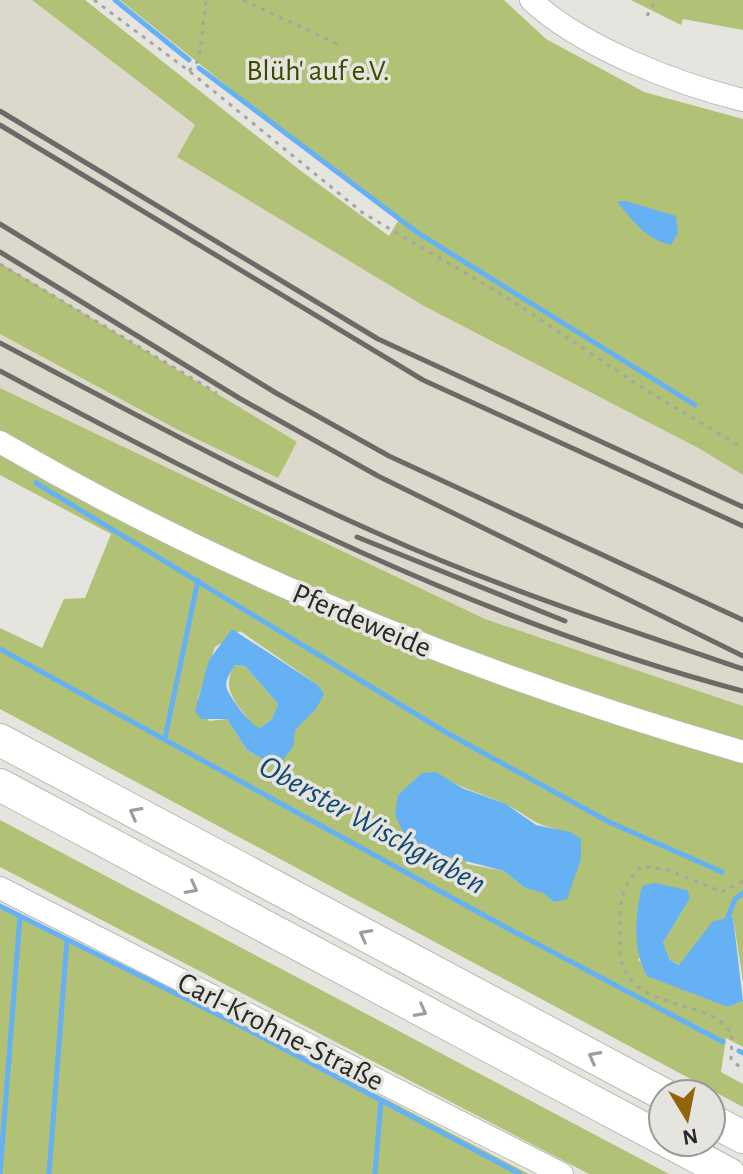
<svg xmlns="http://www.w3.org/2000/svg" width="743" height="1174" font-family="'Alegreya Sans',sans-serif">
	<rect width="100%" height="100%" fill="#e6e4de"/>
	<path fill="#dcd9cc" d="M0 0H32L195 126 178 158 424 306 700 449 743 475V706L485 619 0 388V334L178 430 277 478 297 443 0 263Z"/>
	<path fill="#b1c175" fill-rule="evenodd" d="M32 0H85L301 171 389 236 400 218 319 160 120 0H504L546 39 644 92 743 119V475L700 449 424 306 177 157 195 125Z
		M631 0H743V30L683 19 681 25Z
		M0 263 297 442 278 478 178 430 0 334Z
		M0 388 485 619 743 706V982L733 917 680 965 670 960 663 943 690 898 638 960 728 1007 743 1001V1047L726 1038 721 1072 743 1084V1107L0 709V628L42 648 64 599 85 598 111 534 0 475ZM240 631 318 685 323 694 295 730 277 767 247 750 227 719 209 721 198 698 215 647ZM436 772C458 789 483 793 507 805 525 814 535 825 553 828L554 902 544 893 525 888 504 871 467 864Z
		M234 665 245 666 278 704 272 719 260 728 253 726C238 703 220 692 234 665Z
		M0 820 669 1174H589L0 867Z
		M0 907 390 1101 529 1174H0Z"/>
	<path fill="#66b0f4" fill-rule="evenodd" d="M625 201 676 216 678 233 671 245C647 240 632 220 617 202Z
		M232 629 318 685 324 694 316 709 295 730 293 747 277 767 247 750 227 719H201L195 711 209 660ZM235 665 245 666 278 704 272 719 260 728C250 725 232 700 227 689 224 681 231 672 235 665Z
		M436 772 462 788 506 804 536 825 570 832 581 839V859L567 899 554 902 543 893 525 888 504 871 438 854 404 834 395 815 398 795 422 773Z
		M655 883 687 890 690 898 663 943 670 960 679 965 713 921 733 917 743 1001 728 1007 647 976C632 948 635 916 642 886Z"/>
	<g fill="none" stroke-linecap="round" stroke-linejoin="round">
		<path stroke="#66b0f4" stroke-width="5" d="M115 0 189 60
			M199 68 418 233 695 405
			M36 483 447 733 609 822 722 872
			M0 649 507 928 723 1042
			M165 738 198 580
			M0 906 243 1027 520 1174
			M726 922 735 899 743 893
			M739 1051 743 1053
			M0 1174 20 916
			M49 1174 67 940
			M375 1174 381 1101"/>
		<defs>
			<path id="minor" d="M531 0C581 47 677 84 743 100
				M0 442C233 578 484 677 743 752
				M0 888 562 1174"/>
			<path id="highway" d="M0 740 663 1094
				M0 785 663 1139
				M711 1120 743 1137
				M669 1142 729 1174"/>
		</defs>
		<use href="#minor" stroke="#bbbab4" stroke-width="24"/>
		<use href="#highway" stroke="#bbbab4" stroke-width="34"/>
		<path stroke="#a7a5a0" stroke-width="3" stroke-dasharray="4 6" stroke-linecap="butt" d="M94 0 189 71 363 213 511 300 641 387 743 448
			M243 0 342 46
			M647 16 656 0
			M189 71 199 60 206 0
			M0 264 217 393
			M743 881 722 892 668 870 642 866C625 880 620 898 620 920 620 935 618 956 624 969 640 1004 691 1002 719 1020 724 1023 728 1030 732 1034L731 1059 743 1070"/>
		<use href="#minor" stroke="#fff" stroke-width="22"/>
		<use href="#highway" stroke="#fff" stroke-width="32"/>
		<path stroke="#6b6a67" stroke-width="5" d="M0 111 378 339 743 507
			M0 125 423 380 743 526
			M0 224 276 393 389 456 743 620
			M0 252 239 398 378 476 743 656
			M0 343C125 409 250 477 379 534 497 587 621 627 743 669
			M0 371C238 498 480 622 743 691
			M357 537 565 621"/>
	</g>
	<defs><path id="oneway-chevron" d="M-2-3.5L2.5 0L-2 3.5" fill="none" stroke-width="1.6" stroke-linecap="round" stroke-linejoin="round" transform="scale(2)"/></defs>
	<g stroke="#9f9e9d">
		<use href="#oneway-chevron" transform="translate(135 813) rotate(-152)"/>
		<use href="#oneway-chevron" transform="translate(192 888) rotate(28)"/>
		<use href="#oneway-chevron" transform="translate(365 935) rotate(-152)"/>
		<use href="#oneway-chevron" transform="translate(421 1011) rotate(28)"/>
		<use href="#oneway-chevron" transform="translate(594 1057) rotate(-152)"/>
	</g>
	<g text-anchor="middle" stroke-width="7" stroke-linejoin="round" paint-order="stroke">
		<g font-size="30" fill="#3f4a00" stroke="#e6e4de">
			<text x="318" y="80">Blüh' auf e.V.</text>
		</g>
		<g font-size="30" fill="#292826" stroke="#e6e4de">
			<text transform="translate(362 620) rotate(23)" y="10">Pferdeweide</text>
			<text transform="translate(281 1031) rotate(27)" y="10">Carl-Krohne-Straße</text>
		</g>
		<g font-size="32" font-style="italic" fill="#134975" stroke="#e6e4de">
			<text transform="translate(373 824) rotate(29)" y="11">Oberster Wischgraben</text>
		</g>
	</g>
	<g transform="translate(687 1118) rotate(170)"><circle r="38" fill="#e6e4de" stroke="#9a9994" stroke-width="2"/>
	<path d="M0-6L14 30L0 20L-14 30Z" fill="#90650e"/>
	<text y="-12" font-size="22" font-weight="bold" text-anchor="middle" fill="#292826">N</text>
	</g>
</svg>
